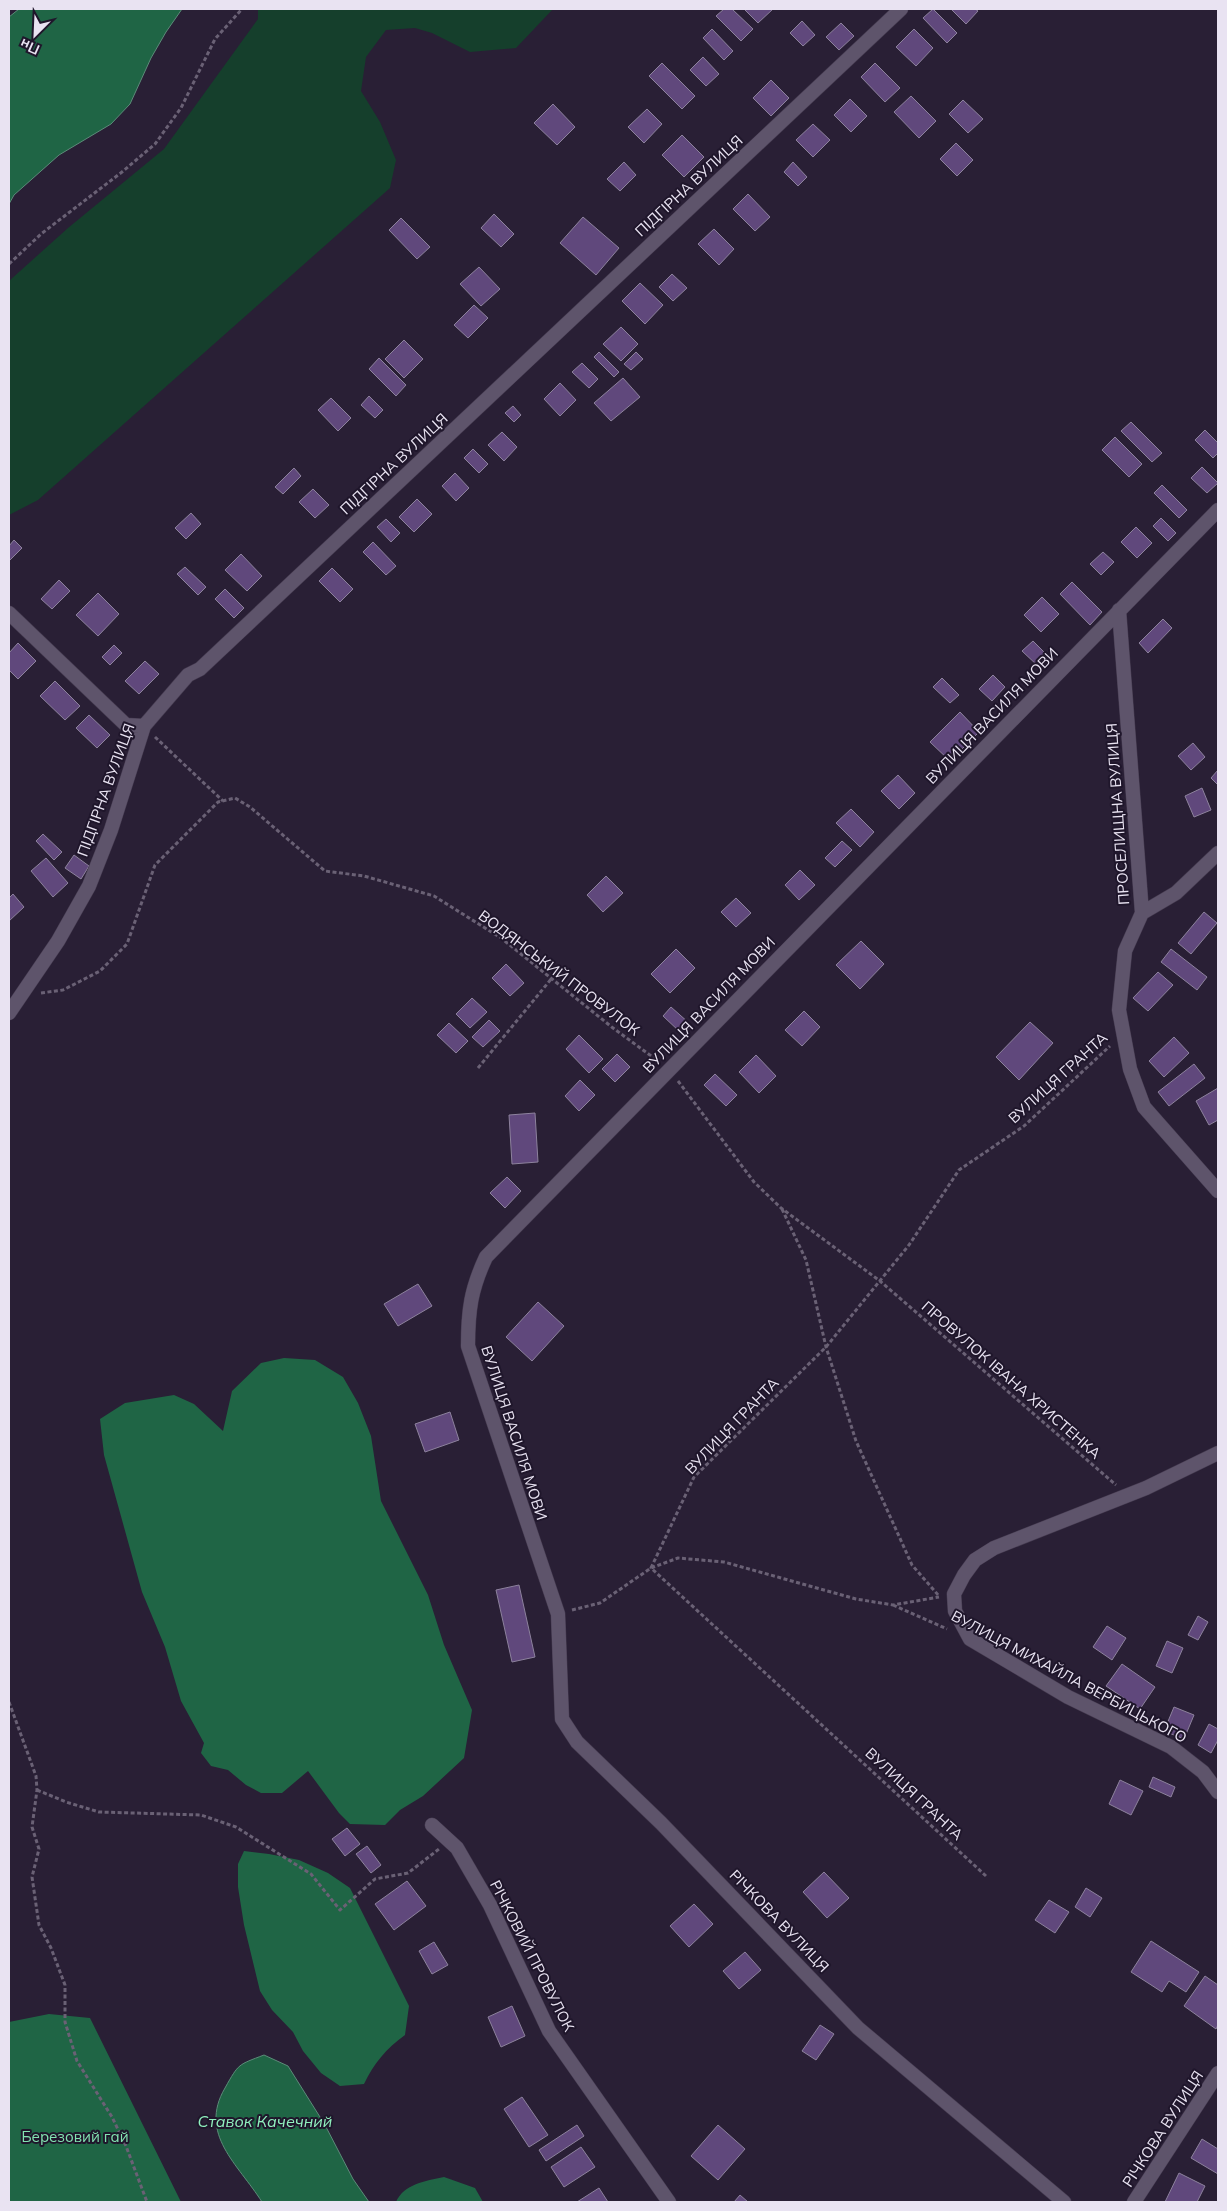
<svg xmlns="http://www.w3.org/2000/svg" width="1227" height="2211" font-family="Mulish,sans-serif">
	<rect width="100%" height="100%" fill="#291f35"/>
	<path fill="#153f2c" d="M258 9H553L516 48 470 52 432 33 415 28 386 30 366 57 361 91 380 122 396 160 390 188 38 500 9 515V281L68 228 164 149 258 19Z"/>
	<path fill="#1f6545" d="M284 1358 315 1360 343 1377 358 1403 371 1436 381 1501 428 1595 444 1645 472 1710 464 1758 423 1796 400 1810 385 1825 350 1824 339 1813 308 1771 282 1793H261L246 1785 228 1770 211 1766 201 1753 204 1743 181 1701 165 1647 142 1592 104 1455 100 1419 125 1403 174 1395 194 1404 223 1431 232 1391 261 1363Z
		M244 1851 269 1854 299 1860 328 1873 350 1888 409 2006 405 2035C386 2049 374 2063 364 2084L340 2086 321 2073 303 2051 293 2032 272 2010 260 1991 244 1925 238 1887V1864Z
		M49 2014 90 2018 181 2202H9V2022Z
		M444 2177 475 2188 483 2202H396C404 2184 425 2181 444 2177Z"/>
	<path fill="#1f6545" stroke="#5c8b79" d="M19 9H182L166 32 151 58 130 104 111 124 59 155 14 195 9 204V17Z
		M264 2055 288 2066 325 2125 353 2179 369 2202H262C238 2164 198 2134 225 2088 239 2063 238 2065 264 2055Z"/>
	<path fill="#60487c" stroke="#8d829d" d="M724 9H732L753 29 741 41 716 16Z
		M744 9H773L758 23Z
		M933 9 957 33 947 43 923 18Z
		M951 9H975L978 11 966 24Z
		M802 21 815 35 803 46 790 33Z
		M841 23 854 36 839 50 826 37Z
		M712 29 733 51 724 60 703 38Z
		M914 29 933 48 916 66 896 47Z
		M703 57 719 74 706 86 690 70Z
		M662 63 695 96 682 109 649 76Z
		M875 63 900 88 885 102 861 77Z
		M771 80 789 98 771 116 753 98Z
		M911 96 936 121 919 138 894 112Z
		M850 99 867 116 851 132 834 115Z
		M963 100 983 119 968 133 949 114Z
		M553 104 575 127 557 145 534 123Z
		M647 109 662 124 644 143 628 127Z
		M813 124 830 140 813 157 796 140Z
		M682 135 704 157 684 177 662 155Z
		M956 143 973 160 957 176 940 159Z
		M624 162 636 175 620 191 607 179Z
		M793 162 807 177 798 186 784 172Z
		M748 194 770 217 755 231 733 209Z
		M494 214 514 234 501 247 481 228Z
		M583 217 619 248 596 275 560 243Z
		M401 218 430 247 417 259 389 230Z
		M714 229 734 249 719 265 698 244Z
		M479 267 500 289 481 306 460 284Z
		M672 274 687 288 673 301 659 287Z
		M640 283 663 305 645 324 622 301Z
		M474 305 488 318 468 338 454 325Z
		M621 327 638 344 621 361 603 344Z
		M404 340 423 359 404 378 385 359Z
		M599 352 619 372 614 377 594 357Z
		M636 352 643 359 631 370 624 364Z
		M379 358 406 385 396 396 369 369Z
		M582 363 598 379 589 388 572 372Z
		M623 378 640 397 611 421 594 403Z
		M560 383 576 400 560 416 544 399Z
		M369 396 383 410 375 418 361 405Z
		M331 398 351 418 338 431 318 410Z
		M513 406 521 415 514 422 505 413Z
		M1131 422 1162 453 1152 462 1121 431Z
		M1205 430 1218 443V453L1213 458 1195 440Z
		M502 432 517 447 504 461 488 445Z
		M1115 437 1142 464 1129 477 1102 450Z
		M473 449 488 464 479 473 464 458Z
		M1202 467 1218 483 1207 493 1191 478Z
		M294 468 301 476 283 494 275 487Z
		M455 473 469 488 456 501 442 486Z
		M1162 485 1187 510 1179 518 1154 493Z
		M313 489 329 505 315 518 299 502Z
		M417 499 432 514 414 532 399 517Z
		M191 513 201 524 186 539 175 528Z
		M1161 518 1176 533 1168 541 1153 526Z
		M386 519 400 533 391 542 377 527Z
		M1136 527 1152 543 1137 558 1121 542Z
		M14 540 22 548 9 561V546Z
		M373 542 396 566 386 575 363 552Z
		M1103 552 1114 562 1101 575 1090 564Z
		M241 554 262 576 247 591 225 570Z
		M185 567 206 587 198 595 177 574Z
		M332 568 353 589 340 602 319 581Z
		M59 580 70 591 52 609 41 599Z
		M1072 582 1102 612 1090 625 1060 594Z
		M225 589 244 608 234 618 215 599Z
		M98 593 119 614 98 636 76 615Z
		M1042 597 1059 614 1041 632 1024 615Z
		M1163 619 1172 628 1148 653 1139 643Z
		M1033 641 1048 656 1038 666 1022 651Z
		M18 643 36 661 18 679 9 670V653Z
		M114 645 122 653 110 665 102 657Z
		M145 661 159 674 139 694 125 681Z
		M993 675 1005 687 992 701 979 689Z
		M942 678 959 695 950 703 933 687Z
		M55 681 80 706 65 720 40 696Z
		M960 712 979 732 950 761 930 742Z
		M89 715 110 735 97 748 76 728Z
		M1193 743 1205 757 1191 770 1178 756Z
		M1218 770V785L1211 778Z
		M898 775 915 793 899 809 881 791Z
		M1202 788 1211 810 1194 817 1185 796Z
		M851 809 874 832 860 847 836 823Z
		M43 834 62 852 54 860 36 841Z
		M842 841 852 850 835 867 825 858Z
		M74 855 89 866 81 879 65 868Z
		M46 858 68 883 53 897 31 871Z
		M800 870 815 885 799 900 785 885Z
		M606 876 623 893 603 912 587 895Z
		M13 894 24 907 9 921V898Z
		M736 898 751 913 736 927 721 912Z
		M1204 912 1217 923 1191 954 1178 943Z
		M861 941 884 964 860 989 836 965Z
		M676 949 695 968 670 993 651 974Z
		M1171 949 1207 977 1197 990 1161 962Z
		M506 964 524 983 510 996 492 978Z
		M1158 972 1173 985 1148 1011 1133 998Z
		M472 998 487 1012 470 1028 456 1014Z
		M671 1007 689 1023 680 1032 663 1016Z
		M804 1011 820 1027 802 1046 785 1030Z
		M489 1020 500 1031 483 1047 472 1037Z
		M1030 1022 1053 1043 1019 1080 996 1057Z
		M449 1023 468 1041 456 1053 437 1035Z
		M579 1035 603 1059 589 1073 566 1049Z
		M1174 1037 1189 1053 1164 1077 1149 1061Z
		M617 1054 630 1067 615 1082 602 1069Z
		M756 1055 776 1076 759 1093 739 1072Z
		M1194 1064 1205 1078 1169 1106 1158 1092Z
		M715 1074 737 1095 726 1106 704 1085Z
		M580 1080 595 1095 579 1111 565 1096Z
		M1218 1088V1120L1209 1125 1196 1101Z
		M535 1113 538 1162 512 1164 509 1115Z
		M507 1177 521 1191 505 1208 490 1193Z
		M418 1284 432 1306 398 1326 384 1304Z
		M538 1302 564 1326 532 1361 506 1337Z
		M450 1412 459 1440 425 1452 415 1424Z
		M519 1585 535 1657 512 1662 496 1590Z
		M1198 1616 1208 1622 1198 1640 1188 1635Z
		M1107 1626 1126 1638 1112 1660 1093 1647Z
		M1167 1641 1183 1648 1172 1673 1156 1666Z
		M1122 1664 1155 1687 1140 1709 1106 1686Z
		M1174 1707 1194 1715 1184 1739 1164 1731Z
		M1209 1724 1218 1729V1740L1211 1753 1198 1745Z
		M1153 1777 1175 1787 1171 1797 1149 1787Z
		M1120 1780 1143 1791 1131 1815 1109 1804Z
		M347 1828 360 1844 345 1856 332 1839Z
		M367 1846 381 1865 371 1873 356 1854Z
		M824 1872 849 1898 827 1918 803 1892Z
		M407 1881 426 1906 394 1930 375 1904Z
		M1086 1888 1102 1898 1090 1917 1075 1907Z
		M1049 1900 1069 1912 1055 1933 1035 1920Z
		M694 1904 713 1924 689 1947 670 1926Z
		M1151 1941 1199 1972 1186 1992 1169 1981 1162 1992 1131 1972Z
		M434 1942 448 1965 432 1974 419 1951Z
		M745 1952 761 1970 739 1989 723 1971Z
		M1205 1976 1218 1985V2025L1216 2029 1184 2006Z
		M512 2006 525 2036 501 2047 488 2017Z
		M820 2025 834 2034 816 2060 802 2051Z
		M522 2097 548 2135 529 2147 504 2109Z
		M577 2125 584 2136 546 2161 539 2150Z
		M718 2125 745 2149 718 2180 691 2156Z
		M1202 2139 1218 2149V2174L1191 2158Z
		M581 2147 595 2167 564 2187 551 2167Z
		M1179 2173 1205 2186 1197 2202H1165Z
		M599 2188 608 2202H577Z
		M740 2195 748 2202H734Z"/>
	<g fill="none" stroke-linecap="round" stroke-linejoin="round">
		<defs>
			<path id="minor" d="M1119 610 1142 913 1125 951 1119 1010 1130 1069 1144 1107 1218 1191
				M9 613 126 725 144 726
				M1142 913 1176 893 1218 853
				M9 1013 58 941 89 886 111 830 144 726 188 675 200 669 901 9
				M1218 1453 1146 1488 994 1548 975 1560 964 1575 954 1594 955 1611 970 1639 1068 1697 1171 1747 1203 1772 1218 1792
				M432 1825 457 1848 490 1905 549 2031 669 2202
				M1064 2202 858 2028 661 1823 577 1742 562 1719 558 1614 468 1346C468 1310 471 1289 486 1257L1218 510
				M1134 2202 1218 2073"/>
		</defs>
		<use href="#minor" stroke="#443a4f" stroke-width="15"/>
		<path stroke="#6a6175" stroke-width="3" stroke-dasharray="4 2.5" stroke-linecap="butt" d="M9 264 41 234 122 172 155 144 181 108 215 39 242 9
			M155 737 223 801
			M41 993 63 990 100 971 127 944 155 865 218 802 235 798 250 807 325 871 364 876 434 896 501 938 613 1028 658 1061
			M478 1068 552 978
			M678 1081 754 1182 781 1208 880 1281 1116 1485
			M782 1209 806 1260 826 1347 856 1441 912 1565 939 1596
			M893 1605 947 1629
			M572 1610 600 1603 651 1568 678 1558 724 1562 856 1599 893 1605 939 1597
			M9 1702 36 1776 37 1790 32 1827 39 1849 32 1877 39 1925 51 1948 65 1985V2022L77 2061 112 2117 126 2146 147 2202
			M37 1790 66 1802 99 1812 201 1815 236 1827 311 1874 340 1910 375 1879 408 1873 439 1849
			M986 1876 651 1568 694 1477 826 1347 909 1245 959 1170 1024 1126 1110 1046"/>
		<use href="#minor" stroke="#5e546b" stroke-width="14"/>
	</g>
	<g text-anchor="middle" stroke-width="4" stroke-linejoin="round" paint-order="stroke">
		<g font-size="15" fill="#e9e3f2" stroke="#1f162b">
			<text transform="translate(689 186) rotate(-43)" y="5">ПІДГІРНА ВУЛИЦЯ</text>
			<text transform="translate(394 464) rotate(-43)" y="5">ПІДГІРНА ВУЛИЦЯ</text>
			<text transform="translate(992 716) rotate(-46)" y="5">ВУЛИЦЯ ВАСИЛЯ МОВИ</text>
			<text transform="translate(106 790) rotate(-70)" y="5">ПІДГІРНА ВУЛИЦЯ</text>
			<text transform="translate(1118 814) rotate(-94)" y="5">ПРОСЕЛИЩНА ВУЛИЦЯ</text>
			<text transform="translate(559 973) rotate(37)" y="5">ВОДЯНСЬКИЙ ПРОВУЛОК</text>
			<text transform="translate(709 1005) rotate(-46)" y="5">ВУЛИЦЯ ВАСИЛЯ МОВИ</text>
			<text transform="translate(1058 1078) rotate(-42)" y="5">ВУЛИЦЯ ГРАНТА</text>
			<text transform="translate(1011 1380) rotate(41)" y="5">ПРОВУЛОК ІВАНА ХРИСТЕНКА</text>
			<text transform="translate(732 1426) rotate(-46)" y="5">ВУЛИЦЯ ГРАНТА</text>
			<text transform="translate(514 1433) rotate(72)" y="5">ВУЛИЦЯ ВАСИЛЯ МОВИ</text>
			<text transform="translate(1069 1677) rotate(28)" y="5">ВУЛИЦЯ МИХАЙЛА ВЕРБИЦЬКОГО</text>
			<text transform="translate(914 1794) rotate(43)" y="5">ВУЛИЦЯ ГРАНТА</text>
			<text transform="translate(779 1921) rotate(46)" y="5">РІЧКОВА ВУЛИЦЯ</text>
			<text transform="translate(532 1956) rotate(63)" y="5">РІЧКОВИЙ ПРОВУЛОК</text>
			<text transform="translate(1163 2129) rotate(-57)" y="5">РІЧКОВА ВУЛИЦЯ</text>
		</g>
		<g font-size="15" fill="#83e3b1" stroke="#1f162b">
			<text x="75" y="2142">Березовий гай</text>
		</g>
		<g font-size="16" font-style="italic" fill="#90f1be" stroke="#1f162b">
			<text x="265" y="2127">Ставок Качечний</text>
		</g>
	</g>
	<rect width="1227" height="2211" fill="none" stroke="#e9e3f2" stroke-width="20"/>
	<g transform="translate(35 35) rotate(204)" stroke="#1f162b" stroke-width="4" paint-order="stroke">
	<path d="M0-4L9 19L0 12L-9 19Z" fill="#e9e3f2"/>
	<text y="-8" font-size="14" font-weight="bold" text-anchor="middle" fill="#e9e3f2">Пн</text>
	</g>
</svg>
